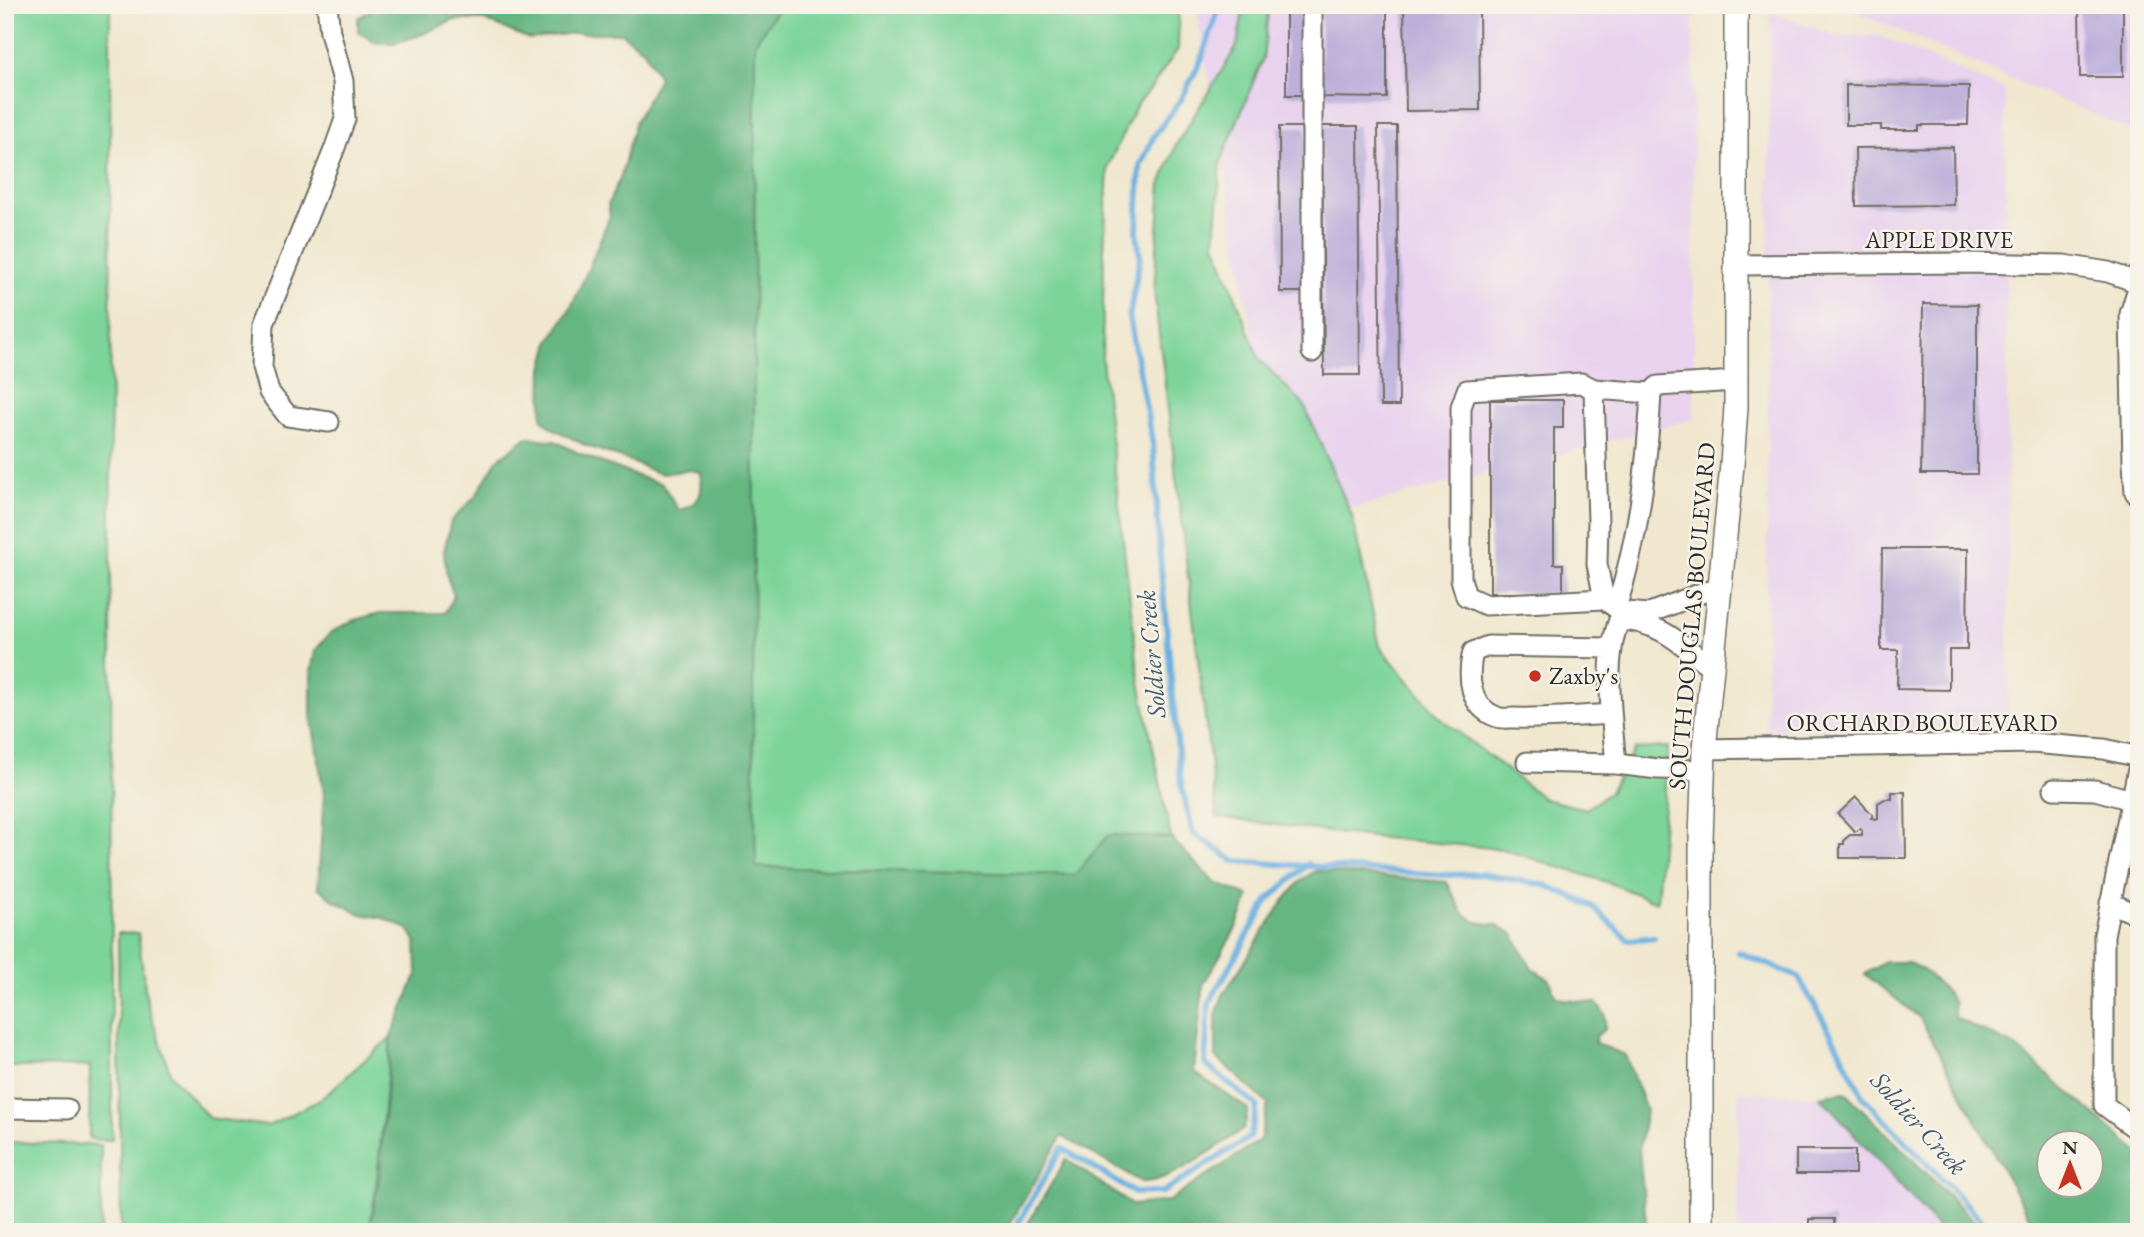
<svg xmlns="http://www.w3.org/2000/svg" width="2144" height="1237" font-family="'EB Garamond',serif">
	<rect width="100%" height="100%" fill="#f7f3e8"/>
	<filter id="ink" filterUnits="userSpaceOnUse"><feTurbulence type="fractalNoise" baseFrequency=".0143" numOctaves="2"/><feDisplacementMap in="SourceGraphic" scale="14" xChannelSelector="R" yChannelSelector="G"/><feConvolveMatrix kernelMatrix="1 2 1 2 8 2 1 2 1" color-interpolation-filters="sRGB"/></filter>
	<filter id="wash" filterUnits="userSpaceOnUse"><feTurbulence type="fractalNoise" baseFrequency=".00686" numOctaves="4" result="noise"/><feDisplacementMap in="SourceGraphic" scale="28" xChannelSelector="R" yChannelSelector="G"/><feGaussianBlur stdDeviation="1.57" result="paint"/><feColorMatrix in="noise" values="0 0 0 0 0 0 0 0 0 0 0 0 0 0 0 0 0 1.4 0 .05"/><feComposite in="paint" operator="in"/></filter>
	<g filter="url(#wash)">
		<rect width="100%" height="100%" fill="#f0e7ce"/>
		<path fill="#e8d2ee" d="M1196 5H1693L1694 419 1285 526Z
			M1840 5H2139V134Z
			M1770 13 1838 36H1879L2005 90 2009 729 1766 730Z
			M1738 1092 1820 1096 1942 1232H1738Z"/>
		<path fill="#7cd499" stroke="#548062" stroke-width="2" d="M5 5H110L112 1140 89 1139 90 1066 5 1067Z
			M780 5H1179L1178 49 1151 88 1136 106 1108 166 1104 252 1102 360 1139 677 1171 838 1108 835 1076 875 755 867 753 720 755 43Z
			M1244 5H1269L1263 58 1221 161 1215 243 1259 359 1304 405 1352 516 1380 647 1439 717 1544 799 1586 809 1609 793 1635 749 1668 747 1657 902 1607 882 1502 849 1352 835 1217 817 1154 292 1161 185 1176 145 1237 46Z
			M118 933H138L147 1003 171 1075 209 1118 268 1126 320 1100 391 1037 375 1195 369 1232H121Z
			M5 1142 101 1145V1232H5Z"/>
		<path fill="#65b681" stroke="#487056" stroke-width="2" fill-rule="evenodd" d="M379 5H780L755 43 753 720 756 867 1075 875 1108 835 1171 838 1215 883 1249 896 1236 928 1203 985 1194 1072 1248 1109 1244 1129C1217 1146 1173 1182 1141 1182L1062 1136 1005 1232H369L379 1177 391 1037 417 974 416 942 408 929 383 918 361 914 332 899 318 887 324 794 311 714V672L315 651 330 633 352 621 380 613H445L454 596 447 576 444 552 451 521 475 497 497 460 527 437 555 441 580 454 631 474 662 484 679 510C701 504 703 494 701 473L691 470 660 474 625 459 585 445 552 428 542 419 543 369 550 341 571 307 587 272 610 216 608 204 621 176 635 122 659 78 644 50 621 33H574L529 39 484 20H454L420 35 395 43H376L358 32V18Z
			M1316 871 1447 882 1463 913 1476 922 1497 925 1512 933 1532 968 1550 980 1555 996 1565 1000 1596 1003 1605 1014V1029L1596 1036 1595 1043 1625 1055 1646 1110 1639 1150 1647 1232H1385L1344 1230 1339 1232H1023L1066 1159 1132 1205 1169 1201 1260 1140 1268 1104 1216 1057V1015L1223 995 1280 906 1302 879Z
			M1885 962H1907L1923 970 1943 988 1954 1003V1017L2016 1047 2139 1153V1232H2037L1920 1018 1865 974ZM2050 1142H2092V1184H2050Z
			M1845 1092 1985 1232H1942L1820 1096Z"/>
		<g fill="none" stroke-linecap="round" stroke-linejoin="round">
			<path stroke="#6bb1e2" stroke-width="6" d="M1220 5 1201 60 1182 98 1154 136 1140 166 1137 232 1140 257 1129 317 1153 446 1161 570 1181 783 1193 833 1234 861 1444 875 1481 874 1545 885 1592 906 1629 940 1654 937
				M1738 952 1798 977 1830 1032 1864 1098 1993 1232
				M1013 1232 1062 1148 1135 1193 1163 1192 1250 1137 1257 1106 1205 1064 1209 1003 1268 900 1308 864"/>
		</g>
		<g id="blocks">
			<path fill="#bcafda" d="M1286 5H1303L1304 95H1286Z
				M1321 5H1387V98L1321 97Z
				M1404 5H1479L1480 110 1406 111Z
				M2079 5H2123V77H2080Z
				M1846 85 1969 86 1968 125H1919V130H1881V125H1846Z
				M1322 126H1358L1360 375H1324Z
				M1378 126H1397L1399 406H1381Z
				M1279 127H1306L1307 292H1280Z
				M1953 147 1954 205 1856 206 1855 148Z
				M1923 304 1977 305V474H1921Z
				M1490 400H1563V428H1554V564H1563V593H1490Z
				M1882 549H1968L1967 650H1949V690L1897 689 1898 650H1881Z
				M1892 792H1905L1906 858H1840V844H1844V840L1850 835H1862V831L1860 828 1855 832 1838 814 1856 797 1873 815 1871 818 1878 819V803L1885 799H1892Z
				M1796 1150H1855V1174H1796Z
				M1809 1219H1834V1232H1809Z"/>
		</g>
	</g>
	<g filter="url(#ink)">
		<use href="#blocks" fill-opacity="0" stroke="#706d64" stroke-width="2"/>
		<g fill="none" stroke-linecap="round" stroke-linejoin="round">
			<defs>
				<path id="minor" d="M327 5 330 32 343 81 345 119 334 150 264 324 262 367 269 392 288 416 329 422
					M1312 5V352
					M1737 265 1966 263 2064 265 2108 272 2139 283
					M2139 285 2130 314 2133 463 2135 492 2139 497
					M1594 389 1651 393
					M1604 599 1486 605 1466 596 1461 579V407L1467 390 1581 383 1594 389 1598 522 1597 564 1604 599 1616 608C1639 538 1647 466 1651 393L1658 386 1736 381
					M1627 612 1647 614 1704 592 1719 590
					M1611 648 1488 646 1473 652C1467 677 1469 707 1497 717 1501 719 1508 718 1513 718 1546 719 1578 716 1611 714
					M1704 749 2032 743 2104 749 2139 757
					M1527 762 1616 764 1658 769 1703 770
					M1616 764C1612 719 1603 663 1619 620 1659 621 1681 644 1712 668
					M2139 764 2104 935V1105L2139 1131
					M2054 789 2095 790 2139 802
					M2110 903 2139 915
					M5 1108 67 1109"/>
				<path id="major" d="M1701 1232V840L1704 749 1732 465 1736 407V5"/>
			</defs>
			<use href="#minor" stroke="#706d64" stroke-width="23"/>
			<use href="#major" stroke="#706d64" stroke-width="26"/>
			<use href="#minor" stroke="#fff" stroke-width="19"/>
			<use href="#major" stroke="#fff" stroke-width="23"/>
		</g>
	</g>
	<circle fill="#c8321e" stroke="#f7f3e8" stroke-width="2.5" cx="1535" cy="676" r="7"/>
	<g text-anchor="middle" stroke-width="5" stroke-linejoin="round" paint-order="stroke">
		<g font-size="24" fill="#2b2b2b" stroke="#f7f3e8">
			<text x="1939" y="248">APPLE DRIVE</text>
			<text transform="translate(1692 616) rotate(-85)" y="8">SOUTH DOUGLAS BOULEVARD</text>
			<text x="1922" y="731">ORCHARD BOULEVARD</text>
		</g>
		<g font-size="24" fill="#2b2b2b" stroke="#f7f3e8" text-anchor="start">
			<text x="1549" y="684">Zaxby's</text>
		</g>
		<g font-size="26" font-style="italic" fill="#415a6b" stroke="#f7f3e8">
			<text transform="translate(1151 654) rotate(-95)" y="9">Soldier Creek</text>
			<text transform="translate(1919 1123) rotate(48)" y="9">Soldier Creek</text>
		</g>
	</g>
	<rect width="2144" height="1237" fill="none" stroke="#f7f3e8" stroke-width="28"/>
	<g transform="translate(2070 1164)"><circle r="33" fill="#f7f3e8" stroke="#a5a39c" stroke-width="2"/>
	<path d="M0-5L12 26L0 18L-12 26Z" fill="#c8321e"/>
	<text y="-10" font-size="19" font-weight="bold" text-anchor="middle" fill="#2b2b2b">N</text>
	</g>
</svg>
